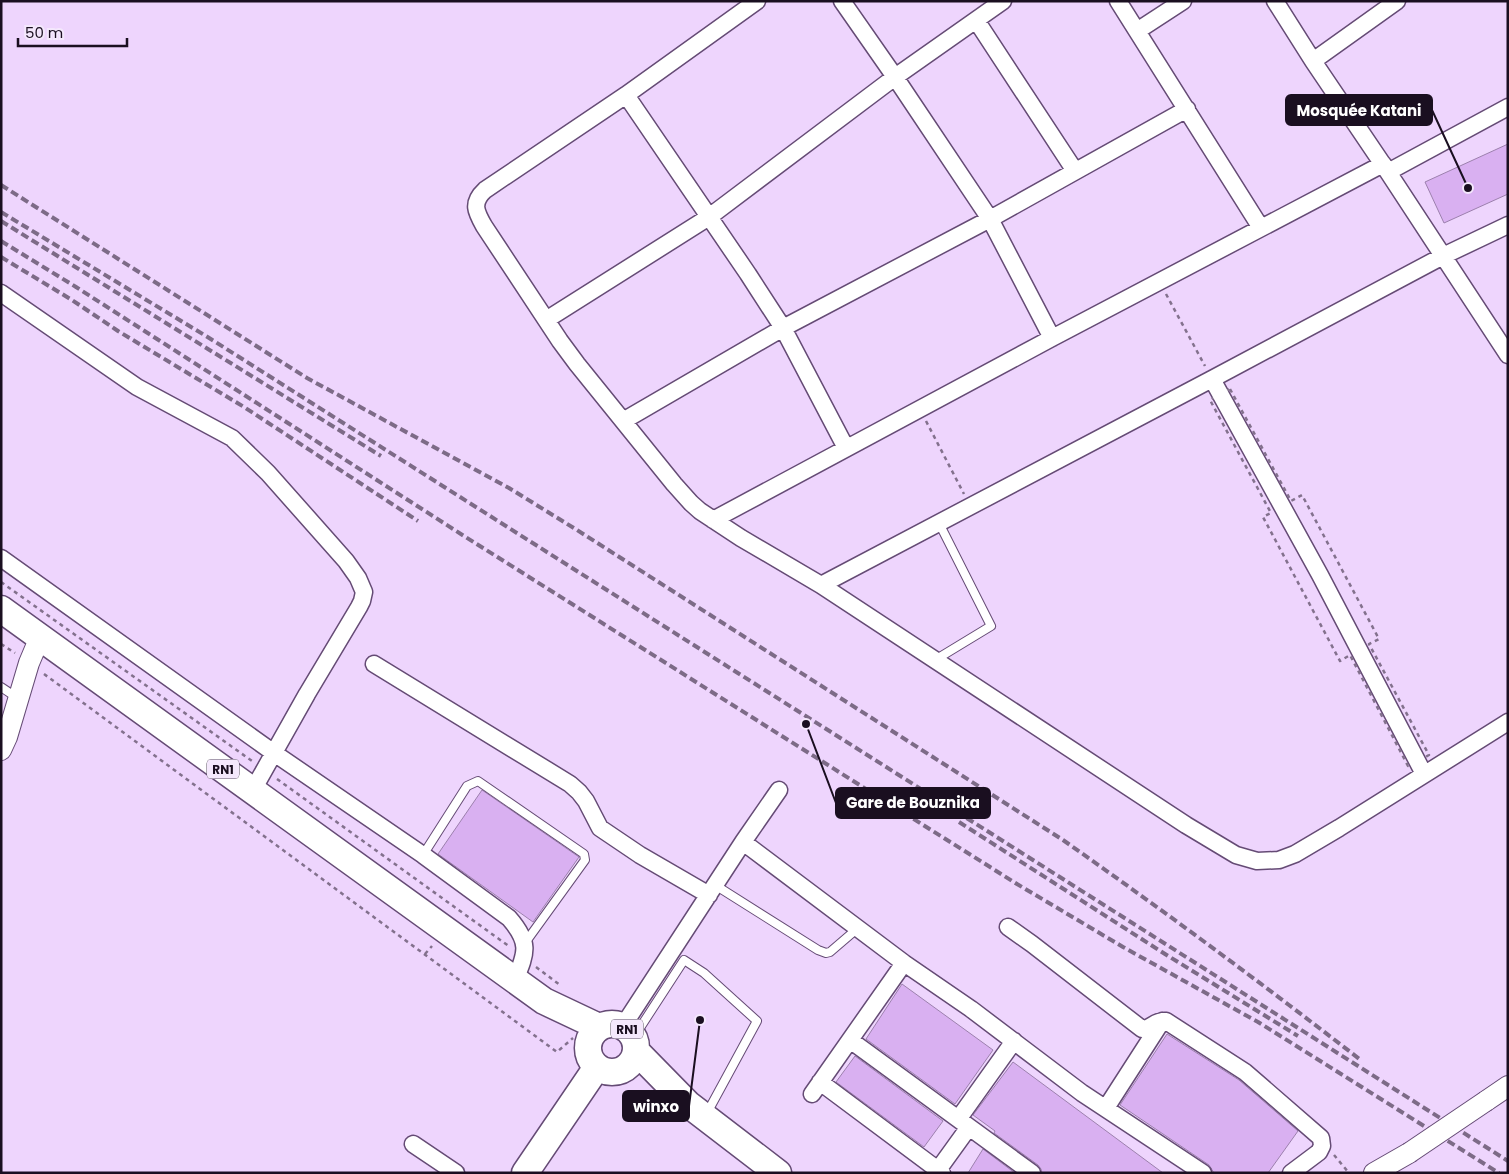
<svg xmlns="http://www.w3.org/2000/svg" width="1509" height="1174" font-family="Poppins,sans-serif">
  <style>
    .building { fill: #d9b0f1; stroke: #9c80ad }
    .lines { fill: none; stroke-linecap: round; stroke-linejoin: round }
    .service-casing { stroke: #654b75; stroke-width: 10 }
    .minor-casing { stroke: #654b75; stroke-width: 19 }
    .tertiary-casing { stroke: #654b75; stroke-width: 22 }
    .primary-casing { stroke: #654b75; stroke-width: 29 }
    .path { stroke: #83718d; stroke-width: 2.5; stroke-dasharray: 4 4; stroke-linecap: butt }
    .service { stroke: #fff; stroke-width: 8 }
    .minor { stroke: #fff; stroke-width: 16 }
    .tertiary { stroke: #fff; stroke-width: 20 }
    .primary { stroke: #fff; stroke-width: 26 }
    .rail { stroke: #7d6b87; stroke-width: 4; stroke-dasharray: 8 4; stroke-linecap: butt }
    .tertiary-bridge-casing { stroke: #654b75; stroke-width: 22; stroke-linecap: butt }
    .tertiary-bridge { stroke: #fff; stroke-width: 20 }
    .labels { text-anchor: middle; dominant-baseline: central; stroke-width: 4; stroke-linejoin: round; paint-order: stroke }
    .shield { fill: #f4e8fc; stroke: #5b5062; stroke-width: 1 }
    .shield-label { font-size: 12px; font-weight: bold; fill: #1a0f20 }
    .leader { fill: none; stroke: #1a0f20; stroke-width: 2 }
    .callout-dot { fill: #1a0f20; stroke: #f4e8fc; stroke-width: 2 }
    .callout { fill: #1a0f20; stroke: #1a0f20; stroke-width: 2 }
    .callout-label { font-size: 15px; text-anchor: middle; font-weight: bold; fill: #fff }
  </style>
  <rect width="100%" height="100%" fill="#eed5fd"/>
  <path class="building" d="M1508 144V194L1444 223 1425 182Z
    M482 790 579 857 533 922 438 854Z
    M902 984 993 1050 955 1104 866 1039Z
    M1167 1034 1239 1080 1298 1131 1268 1173H1214L1209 1165 1120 1105Z
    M855 1056 943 1121 924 1147 836 1082Z
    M1013 1062 1163 1173H1042L1041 1169 1038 1165 994 1133 995 1131 973 1115Z
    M983 1149 1015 1173H968Z"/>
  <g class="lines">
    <defs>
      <path id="service" d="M935 660 991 626 939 523
        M1 687 16 697
        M423 855 467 786 478 781 584 854 585 860 525 943
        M715 885 818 950 826 953 830 952 858 928
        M634 1037 684 960 704 973 757 1021 707 1113"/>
      <path id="minor" d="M757 1 626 95 485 190C471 203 476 212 484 226L560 341 577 364 674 484 691 503 700 511 741 538 821 585 1186 825 1236 855 1257 861 1279 860 1295 854 1339 828 1508 722
        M842 1 895 77 990 219 1052 338
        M1118 1 1261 228
        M1275 1 1313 61 1388 172 1508 355
        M976 20 1075 171
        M1137 31 1183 1
        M1313 61 1397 1
        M626 95 748 274 783 328 846 448
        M1388 172 1508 107
        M1 293 137 387 232 438 268 473 346 561 358 578 364 592 362 601 359 607 307 694 253 790
        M546 320 709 217 895 77 1003 1
        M1212 379 1320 575 1424 774
        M623 421 783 328 990 219 1187 109
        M713 520 1052 338 1383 164
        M1 558 274 753 423 855 509 918C530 942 527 952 515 980
        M821 585 1212 379 1443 256 1508 225
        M374 664 570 784 579 792 586 801 600 828 640 855 709 895
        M743 842 904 963 971 1009 1082 1093 1203 1173
        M1008 927 1032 944 1142 1029C1152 1029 1154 1020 1166 1021L1245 1072 1321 1138 1322 1146 1319 1152 1291 1173
        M623 1026 743 842 779 790
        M850 1040 1032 1173
        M820 1082 942 1173
        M812 1094 904 963
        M1106 1108 1162 1021
        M959 1118 1014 1041
        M413 1144 456 1173
        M938 1170 969 1127"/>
      <path id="tertiary" d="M1 750 7 737 29 663 40 637
        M1486 1101 1508 1086
        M1374 1173 1409 1153"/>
      <path id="primary" d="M1 609 544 1001 599 1027
        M588 1048a24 24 0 1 1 48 0a24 24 0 1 1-48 0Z
        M636 1051 688 1104 778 1173
        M525 1173 597 1067"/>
    </defs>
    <use href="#service" class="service-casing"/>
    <use href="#minor" class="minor-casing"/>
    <use href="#tertiary" class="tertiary-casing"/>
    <use href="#primary" class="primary-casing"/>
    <path class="path" d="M1166 294 1205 366
      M1230 389 1291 501 1302 495 1379 639 1369 644 1429 755 1408 766 1350 655 1340 661 1263 517 1271 513 1210 400Z
      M926 421 964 494
      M1 582 252 761
      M1 644 15 653
      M44 674 557 1052 573 1038
      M277 779 510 947
      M425 954 432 946
      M536 967 560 985
      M1334 1155 1349 1173"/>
    <use href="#service" class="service"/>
    <use href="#minor" class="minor"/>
    <use href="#tertiary" class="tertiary"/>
    <use href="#primary" class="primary"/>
    <path class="rail" d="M1 185 307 378 509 488 577 530 1063 840C1164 911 1264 985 1362 1061
      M1 212 206 336 1508 1161
      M1 221 381 456
      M1 241 76 287 464 536 1017 884 1123 947 1258 1022 1499 1173
      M1 257 72 300 118 331 244 407 418 521
      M959 822 1165 954 1298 1036"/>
    <defs>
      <path id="tertiary-bridge" d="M1409 1153 1486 1101"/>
    </defs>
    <use href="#tertiary-bridge" class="tertiary-bridge-casing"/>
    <use href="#tertiary-bridge" class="tertiary-bridge"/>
  </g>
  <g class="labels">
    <g class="shield">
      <rect x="207" y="759.5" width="32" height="19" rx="4"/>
      <rect x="611" y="1019.5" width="32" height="19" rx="4"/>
    </g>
    <g class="shield-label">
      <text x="223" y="769">RN1</text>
      <text x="627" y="1029">RN1</text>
    </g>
  </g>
  <path class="leader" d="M1468 188L1432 110M806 724L836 803M700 1020L689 1106"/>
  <g class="callout-dot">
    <circle cx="1468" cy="188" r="5"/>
    <circle cx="806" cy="724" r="5"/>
    <circle cx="700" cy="1020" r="5"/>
  </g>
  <g class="callout">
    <rect x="1286" y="95" width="146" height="30" rx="5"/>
    <rect x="836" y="788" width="154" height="30" rx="5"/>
    <rect x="623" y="1091" width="66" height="30" rx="5"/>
  </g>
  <g class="callout-label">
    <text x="1359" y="116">Mosquée Katani</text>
    <text x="913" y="808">Gare de Bouznika</text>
    <text x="656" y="1112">winxo</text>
  </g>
  <rect width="1509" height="1174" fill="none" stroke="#1a0f20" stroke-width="5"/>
  <path d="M18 38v8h109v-8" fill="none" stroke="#1a0f20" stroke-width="2.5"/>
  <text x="25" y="38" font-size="15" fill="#1a0f20" stroke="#f4e8fc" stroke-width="4" paint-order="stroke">50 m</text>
</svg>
